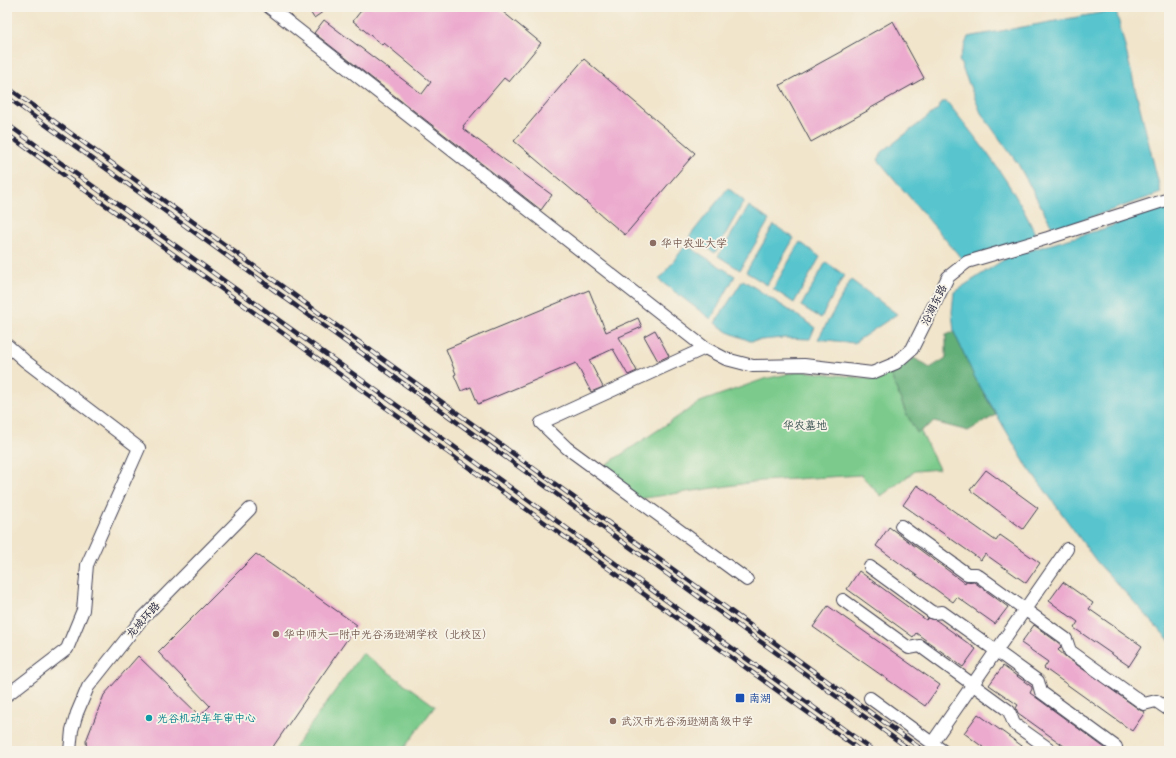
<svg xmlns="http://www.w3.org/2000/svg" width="1176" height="758" font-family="Sriracha,'LXGW WenKai TC',sans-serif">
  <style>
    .green { fill: #7bcb8c; stroke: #4e7664 }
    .forest { fill: #64af78; stroke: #43685a }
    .water { fill: #58c5ce; stroke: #3d7484 }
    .building { fill: #ecaace }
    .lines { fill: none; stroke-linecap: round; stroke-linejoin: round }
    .minor-casing { stroke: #413f51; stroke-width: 14 }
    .minor { stroke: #fff; stroke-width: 12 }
    .rail-casing { stroke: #22223b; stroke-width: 4.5 }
    .rail { stroke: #f7f3e8; stroke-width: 3; stroke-dasharray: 9; stroke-linecap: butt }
    .education-dot { fill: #8d6e63; stroke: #f7f3e8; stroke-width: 1.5 }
    .transit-dot { fill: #1a4fb4; stroke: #f7f3e8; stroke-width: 1.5 }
    .culture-dot { fill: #0f9aa8; stroke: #f7f3e8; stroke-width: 1.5 }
    .labels { text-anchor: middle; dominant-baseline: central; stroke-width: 3.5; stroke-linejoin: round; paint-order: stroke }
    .education-label { font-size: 11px; fill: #785e54; stroke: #f7f3e8; text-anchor: start }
    .street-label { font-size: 11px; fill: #22223b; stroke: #f7f3e8 }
    .park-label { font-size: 11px; fill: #3d5553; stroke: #f7f3e8 }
    .transit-label { font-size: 11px; fill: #164399; stroke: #f7f3e8; text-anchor: start }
    .culture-label { font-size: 11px; fill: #0d838f; stroke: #f7f3e8; text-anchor: start }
  </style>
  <rect width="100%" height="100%" fill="#f7f3e8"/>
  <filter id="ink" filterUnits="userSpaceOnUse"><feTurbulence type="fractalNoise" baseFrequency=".025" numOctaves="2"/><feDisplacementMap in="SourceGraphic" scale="8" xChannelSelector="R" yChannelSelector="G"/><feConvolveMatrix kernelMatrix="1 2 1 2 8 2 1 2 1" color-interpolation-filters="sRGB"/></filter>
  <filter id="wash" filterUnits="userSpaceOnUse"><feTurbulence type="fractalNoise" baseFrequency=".012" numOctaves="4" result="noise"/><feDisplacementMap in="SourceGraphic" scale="16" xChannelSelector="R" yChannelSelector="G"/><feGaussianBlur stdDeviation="0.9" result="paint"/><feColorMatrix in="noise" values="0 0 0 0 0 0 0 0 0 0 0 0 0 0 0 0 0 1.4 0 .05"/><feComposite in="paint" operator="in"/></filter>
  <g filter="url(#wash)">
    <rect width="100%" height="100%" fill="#f1e5cb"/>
    <path class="green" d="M802 371 871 379 890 373 906 413 917 432 920 430 939 469 915 471 881 496 861 475 762 481 638 499 595 472 700 402 764 379Z
      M362 653 435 706 402 751H292Z"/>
    <path class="forest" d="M954 332 974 376 996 415 968 431 934 422 917 433 906 413 890 373 914 358 930 368 946 358V335Z"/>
    <path class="water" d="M1116 10 1161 193 1054 230 1018 164 981 113 959 60 968 37Z
      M942 102H947C982 145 1015 187 1037 238L962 259 878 160 882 152 938 109Z
      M728 188 744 201 715 253 689 237Z
      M749 206 769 220 740 270 718 256Z
      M1169 206V640L1097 562 1025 463 974 376 954 332 952 312 954 292 1008 257 1106 228 1154 210Z
      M774 225 794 238 767 285 746 272Z
      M800 242 820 257 794 303 773 289Z
      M686 245 735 276 711 319 659 280Z
      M826 262 844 275 821 318 801 306Z
      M743 280 815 327 810 339 783 338 750 341 730 333 715 323Z
      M851 280 897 314 854 343 818 339Z"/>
    <g id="blocks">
      <path class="building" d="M307 7H330L314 18Z
        M364 7H497L541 43 509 82 504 78 463 126H464L463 129 552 195 541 210 314 33 324 20 422 94 431 82 384 43 382 45 353 21Z
        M893 21 924 78 869 109V110L811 142 780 85 842 51V50Z
        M584 59 695 153 625 235 514 141Z
        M589 290 606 332 638 318 642 327 619 337 637 371 628 375 613 349 589 360 603 387 591 392 576 363 478 404 471 387 461 391 454 375 456 374 446 349Z
        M655 330 669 356 658 361 644 336Z
        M986 470 1038 508 1023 529 970 490Z
        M917 485 996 541 1000 535 1040 563 1026 583 985 554 981 560 903 505Z
        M889 527 965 583 966 581 974 582 1008 607 995 624 957 597 953 602 876 546Z
        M256 554 357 625 270 751H87L86 741 104 695 138 656 200 716 210 706 158 652Z
        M859 571 926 620 928 618 936 620 976 649 963 667 916 633 913 637 847 589Z
        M1063 582 1093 603 1089 609 1142 646 1129 666 1074 628 1078 622 1049 601Z
        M828 606 940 685 925 706 813 627Z
        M1034 625 1060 644 1061 647 1058 650 1066 657 1140 710 1145 712 1132 731 1044 668 1048 662 1021 643Z
        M1003 666 1032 687V689L1030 693 1109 751H1071L1018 713 1016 708 1018 705 989 685Z
        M978 714 1029 751H988L964 733Z"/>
    </g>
  </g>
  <g filter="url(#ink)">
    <use href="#blocks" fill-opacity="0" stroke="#413f51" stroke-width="1"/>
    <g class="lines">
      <defs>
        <path id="minor" d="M269 7 608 272 705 348 726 359 753 366 804 365 872 373 896 363 912 349 948 277 967 262 1048 238 1169 199
          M7 345 25 361 139 448 87 565 83 610 67 649 7 695
          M705 348 541 423 567 448 747 580
          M901 526 967 574H976L1066 639 1070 651 1144 704 1156 701 1169 710
          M870 567 933 613 942 612 1038 681 1041 692 1116 747
          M843 600 909 648 920 646 1009 711 1014 724 1052 751
          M870 698 943 751
          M932 743 1067 549
          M70 751 72 730 77 713 88 687 142 619 250 509"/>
      </defs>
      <use href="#minor" class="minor-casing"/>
      <use href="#minor" class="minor"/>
      <defs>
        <path id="rail" d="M7 87 924 751
          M7 97 912 751
          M7 124 474 461 874 751
          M7 134 861 751"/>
      </defs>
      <use href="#rail" class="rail-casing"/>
      <use href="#rail" class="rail"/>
    </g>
  </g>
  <g class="education-dot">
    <circle cx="653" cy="243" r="4"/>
    <circle cx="276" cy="634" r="4"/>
    <circle cx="613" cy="721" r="4"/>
  </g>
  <rect class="transit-dot" x="735" y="693" width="10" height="10" rx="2"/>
  <circle class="culture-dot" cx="149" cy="718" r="4"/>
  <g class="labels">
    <g class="education-label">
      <text x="661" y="243">华中农业大学</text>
      <text x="284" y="634">华中师大一附中光谷汤逊湖学校（北校区）</text>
      <text x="621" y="721">武汉市光谷汤逊湖高级中学</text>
    </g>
    <g class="street-label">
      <text transform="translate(934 305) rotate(-64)">沿湖东路</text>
      <text transform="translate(143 620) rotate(-48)">龙城环路</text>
    </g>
    <g class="park-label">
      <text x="805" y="425">华农墓地</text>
    </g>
    <g class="transit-label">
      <text x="749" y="698">南湖</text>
    </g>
    <g class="culture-label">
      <text x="157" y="718">光谷机动车年审中心</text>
    </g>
  </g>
  <rect width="1176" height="758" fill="none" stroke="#f7f3e8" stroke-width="24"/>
</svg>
